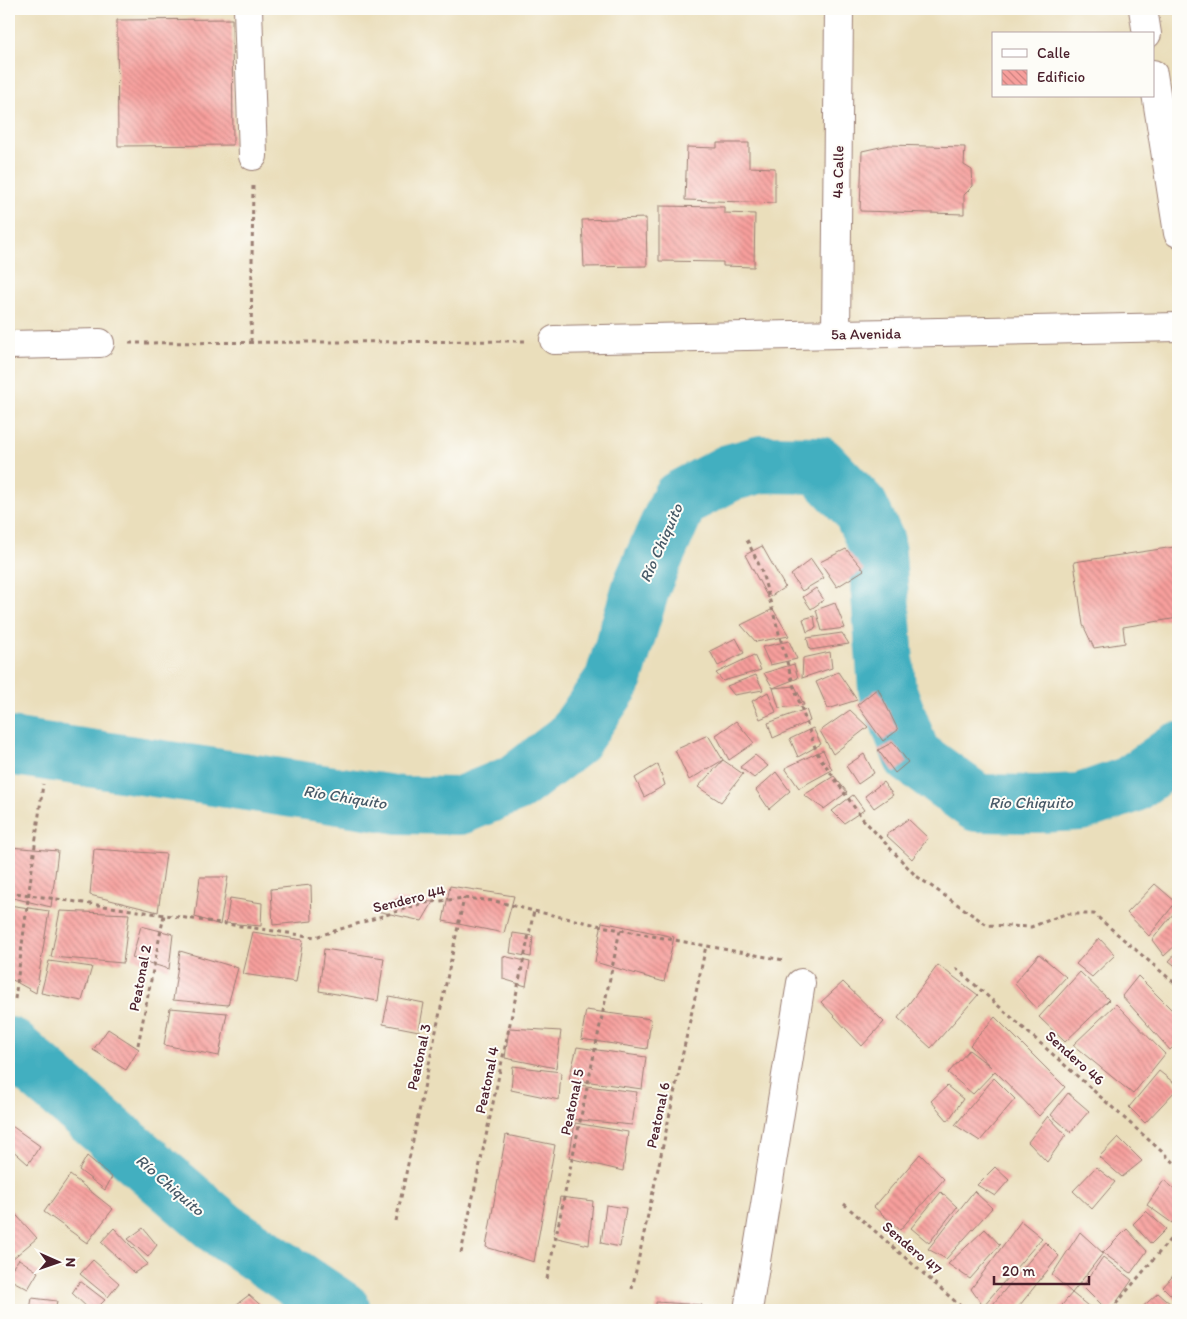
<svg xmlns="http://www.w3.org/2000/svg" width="1187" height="1319" font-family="Itim,sans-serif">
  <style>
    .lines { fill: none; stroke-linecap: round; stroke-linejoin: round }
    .river { stroke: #42afc0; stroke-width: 58 }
    .building { fill: url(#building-back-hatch) }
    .minor-casing { stroke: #9a7e73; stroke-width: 30 }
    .path { stroke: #9a7e73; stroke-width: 3; stroke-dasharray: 4 4; stroke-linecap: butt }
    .minor { stroke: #fff; stroke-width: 28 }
    .labels { text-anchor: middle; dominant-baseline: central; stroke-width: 4; stroke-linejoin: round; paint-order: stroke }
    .street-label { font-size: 15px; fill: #4a1f2b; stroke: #fdfcf7 }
    .water-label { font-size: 16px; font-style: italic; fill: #475967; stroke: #fdfcf7 }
  </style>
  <defs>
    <pattern id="building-back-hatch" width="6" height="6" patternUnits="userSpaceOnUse" patternTransform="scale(1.25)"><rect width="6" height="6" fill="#f79f9c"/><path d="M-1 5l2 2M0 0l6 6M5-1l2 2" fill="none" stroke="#ca817f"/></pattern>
  </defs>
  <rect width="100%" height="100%" fill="#fdfcf7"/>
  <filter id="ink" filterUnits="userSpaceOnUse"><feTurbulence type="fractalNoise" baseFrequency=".02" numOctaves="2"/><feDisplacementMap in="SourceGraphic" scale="10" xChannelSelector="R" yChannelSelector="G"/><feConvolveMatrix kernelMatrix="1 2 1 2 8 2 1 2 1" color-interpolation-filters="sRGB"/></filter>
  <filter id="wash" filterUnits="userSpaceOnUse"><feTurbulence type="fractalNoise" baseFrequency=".0096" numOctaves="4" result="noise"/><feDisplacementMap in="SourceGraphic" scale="20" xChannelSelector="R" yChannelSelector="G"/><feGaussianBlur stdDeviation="1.12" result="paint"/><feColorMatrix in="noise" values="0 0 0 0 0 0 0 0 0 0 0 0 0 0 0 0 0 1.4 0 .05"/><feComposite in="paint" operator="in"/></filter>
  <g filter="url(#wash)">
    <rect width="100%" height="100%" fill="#eadebb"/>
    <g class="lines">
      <path class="river" d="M9 746 400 805 459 806 516 783 572 740 613 681 642 585 680 499 729 473 762 464 819 465 860 508 876 542 887 689 912 756 977 803 1038 804 1081 802 1130 785 1178 751
        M9 1046 223 1230 342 1310"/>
    </g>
    <g id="blocks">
      <path class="building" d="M232 19 233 145 118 146 117 20Z
        M717 143H749V167L775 168V203L685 200 687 147 717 148Z
        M889 145 965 147 964 165 972 170 973 186 964 195V214L860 211 862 151Z
        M659 206 724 207V213L755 214 754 267 723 266V262L659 261Z
        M646 218 647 266 584 267 582 220Z
        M762 546 785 587 768 598 745 555Z
        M1174 547 1178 577V618L1123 627 1125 643 1094 648 1083 625 1074 562Z
        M846 549 864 570 837 587 820 562Z
        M811 559 824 578 802 591 791 575Z
        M816 588 824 600 811 609 803 597Z
        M835 603 845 628 822 631 816 610Z
        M773 609 789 636 756 642 741 625Z
        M814 616 816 628 807 632 803 619Z
        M842 633 849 644 810 650 807 638Z
        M736 638 744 653 718 666 710 651Z
        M789 641 797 659 770 665 762 647Z
        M830 652 832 668 802 678 803 658Z
        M754 655 761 670 723 681 716 673Z
        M794 664 798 678 773 688 764 673Z
        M838 672 857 700 828 709 816 682Z
        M756 675 763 690 734 695 727 686Z
        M795 686 804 705 779 708 773 688Z
        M878 688 898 730 883 741 857 705Z
        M768 692 776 712 760 719 752 701Z
        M806 709 810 721 773 738 768 723Z
        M850 710 868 727 833 754 820 731Z
        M736 721 754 743 729 760 716 735Z
        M813 728 821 744 798 757 790 739Z
        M708 735 723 760 743 774 721 802 698 787 723 760 689 780 675 750Z
        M893 742 908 762 895 773 878 750Z
        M823 750 832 770 799 788 785 768Z
        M864 754 874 773 858 784 846 766Z
        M755 755 768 766 754 778 740 767Z
        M658 764 665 785 644 797 635 778Z
        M776 772 790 791 769 809 756 790Z
        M834 776 847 792 824 809 804 795Z
        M883 782 893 795 874 808 865 796Z
        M853 795 864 810 844 823 832 811Z
        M908 819 928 838 912 859 886 835Z
        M9 847 58 851 51 907 9 897Z
        M94 849 166 854 158 912 90 895Z
        M200 877H228L220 925 195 917Z
        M1155 884 1176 902 1149 936 1127 913Z
        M311 885 312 921 273 925 271 889Z
        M450 886 514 896 504 933 443 921Z
        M230 898 262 903 261 926 226 923Z
        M397 899 433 902 422 921 377 911Z
        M9 905 49 911 36 993 9 978Z
        M1178 908V943L1164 956 1152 940Z
        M60 911 129 914 123 963 51 957Z
        M602 922 674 937 664 982 595 962Z
        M141 926 173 934 169 969 132 958Z
        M253 932 303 940 296 982 243 974Z
        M513 933 533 936 531 957 510 953Z
        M1099 938 1115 955 1092 977 1076 964Z
        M324 949 384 958 378 1001 319 991Z
        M180 951 238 968 228 1005 173 1000Z
        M1178 951V968L1169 961Z
        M1039 954 1066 977 1037 1009 1014 983Z
        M503 956 530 962 526 986 503 979Z
        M49 961 92 967 82 1001 41 993Z
        M938 965 978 995 931 1048 898 1018Z
        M1080 972 1109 1000 1065 1042 1039 1017Z
        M1138 976 1178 1016V1042L1170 1050 1122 996Z
        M843 982 884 1022 862 1046 821 1002Z
        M389 996 424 1003 419 1031 383 1024Z
        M1116 1004 1165 1054 1133 1094 1073 1045Z
        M170 1008 227 1013 219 1056 164 1045Z
        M586 1010 651 1019 647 1049 581 1039Z
        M995 1017 1065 1087 1039 1116 995 1071 973 1094 948 1073 969 1050 991 1067 970 1045Z
        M509 1028 561 1031 556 1068 505 1058Z
        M108 1029 139 1049 126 1070 93 1050Z
        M577 1047 646 1057 642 1089 569 1079Z
        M513 1066 561 1072 559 1100 511 1090Z
        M1159 1071 1178 1086V1088L1145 1123 1129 1107Z
        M994 1078 1015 1099 980 1141 955 1125Z
        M578 1085 637 1092 632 1125 571 1119Z
        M947 1086 963 1099 948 1121 931 1101Z
        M1068 1093 1089 1111 1071 1132 1051 1115Z
        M1048 1116 1066 1135 1047 1162 1028 1142Z
        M575 1123 628 1132 623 1171 569 1158Z
        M9 1124 40 1146 28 1164 9 1147Z
        M506 1135 555 1145 534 1262 486 1247Z
        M1118 1137 1142 1161 1122 1177 1099 1157Z
        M920 1154 944 1179 900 1230 874 1207Z
        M87 1156 112 1177 105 1190 79 1170Z
        M995 1167 1009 1180 995 1196 977 1185Z
        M1096 1167 1115 1182 1092 1209 1073 1191Z
        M70 1175 113 1209 87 1243 44 1212Z
        M1164 1180 1178 1192V1216L1172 1223 1147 1205Z
        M974 1191 992 1208 946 1259 928 1249Z
        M941 1192 957 1207 929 1243 911 1228Z
        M560 1197 593 1201 589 1245 553 1237Z
        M606 1205 626 1208 620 1247 601 1243Z
        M9 1207 37 1238 11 1260 9 1258Z
        M1146 1211 1166 1229 1151 1244 1133 1224Z
        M1021 1221 1042 1238 983 1306 971 1289Z
        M114 1228 148 1264 134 1273 101 1242Z
        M143 1228 157 1245 148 1257 128 1239Z
        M985 1229 1000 1245 970 1279 948 1264Z
        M1127 1229 1147 1251 1131 1273 1103 1253Z
        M1080 1232 1103 1253 1072 1293 1052 1275Z
        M1045 1242 1059 1256 1016 1310H988Z
        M1103 1257 1132 1280 1111 1310H1107L1083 1286Z
        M19 1259 38 1272 28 1289 9 1279V1272Z
        M93 1260 119 1283 108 1297 80 1274Z
        M1178 1270V1302L1163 1287Z
        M80 1281 105 1300 95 1310H90L72 1293Z
        M1072 1293 1093 1310H1058Z
        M1158 1293 1178 1310H1139Z
        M249 1295 266 1310H229Z
        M32 1298 57 1301 55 1310H30Z
        M656 1302 702 1305V1310H656Z"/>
    </g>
  </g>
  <g filter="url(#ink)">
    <use href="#blocks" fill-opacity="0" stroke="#9a7e73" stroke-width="1"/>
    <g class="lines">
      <defs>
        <path id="minor" d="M248 9 253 156
          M1143 9 1147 34
          M1153 74 1178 233
          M836 334 839 9
          M554 340 1178 327
          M9 345 100 343
          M748 1310 801 983"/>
      </defs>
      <use href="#minor" class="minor-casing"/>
      <path class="path" d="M251 342 253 184
        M129 343 526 341
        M747 540 761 569 794 687 817 753 861 817 915 875 987 925 1031 927 1065 914H1094L1178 986
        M9 892 315 937 424 903 464 898 495 901 534 911 620 930 783 960
        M956 968 1178 1166
        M15 999 43 784
        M138 1045 164 915
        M844 1204 965 1310
        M396 1221 464 898
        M461 1253 534 911
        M547 1279 620 930
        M632 1289 706 946
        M1111 1310 1178 1230"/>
      <use href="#minor" class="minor"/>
    </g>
  </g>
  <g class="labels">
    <g class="street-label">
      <text transform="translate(838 172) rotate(-89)">4a Calle</text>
      <text transform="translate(866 334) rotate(-1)">5a Avenida</text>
      <text transform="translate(409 899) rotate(-14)">Sendero 44</text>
      <text transform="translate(140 978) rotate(-79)">Peatonal 2</text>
      <text transform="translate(419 1057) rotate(-78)">Peatonal 3</text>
      <text transform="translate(1075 1058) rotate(42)">Sendero 46</text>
      <text transform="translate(487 1080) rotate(-78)">Peatonal 4</text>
      <text transform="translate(572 1102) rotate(-78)">Peatonal 5</text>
      <text transform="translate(658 1115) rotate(-78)">Peatonal 6</text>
      <text transform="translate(912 1248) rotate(41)">Sendero 47</text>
    </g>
    <g class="water-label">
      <text transform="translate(661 543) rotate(-66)">Río Chiquito</text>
      <text transform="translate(345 797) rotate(9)">Río Chiquito</text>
      <text x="1031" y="802">Río Chiquito</text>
      <text transform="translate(170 1185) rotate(41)">Río Chiquito</text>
    </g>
  </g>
  <rect width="1187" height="1319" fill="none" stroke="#fdfcf7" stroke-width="30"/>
  <rect x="992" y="32" width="162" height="65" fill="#fdfcf7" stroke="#b5a4a5"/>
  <rect x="1002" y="49" width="25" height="8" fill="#ffffff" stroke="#b5a4a5"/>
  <text x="1037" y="58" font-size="15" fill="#4a1f2b">Calle</text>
  <rect x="1002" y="70" width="25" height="15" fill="url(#building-back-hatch)" stroke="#b5a4a5"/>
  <text x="1037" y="82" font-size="15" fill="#4a1f2b">Edificio</text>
  <g transform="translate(58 1262) rotate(92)" stroke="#fdfcf7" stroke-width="4" paint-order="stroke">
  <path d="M0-4L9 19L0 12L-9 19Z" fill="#4a1f2b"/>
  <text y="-8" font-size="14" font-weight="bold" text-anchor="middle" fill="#4a1f2b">N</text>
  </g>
  <path d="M994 1276v8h95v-8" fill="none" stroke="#4a1f2b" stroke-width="2.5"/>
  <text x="1002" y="1276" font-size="15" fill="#4a1f2b" stroke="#fdfcf7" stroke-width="4" paint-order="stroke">20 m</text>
</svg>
